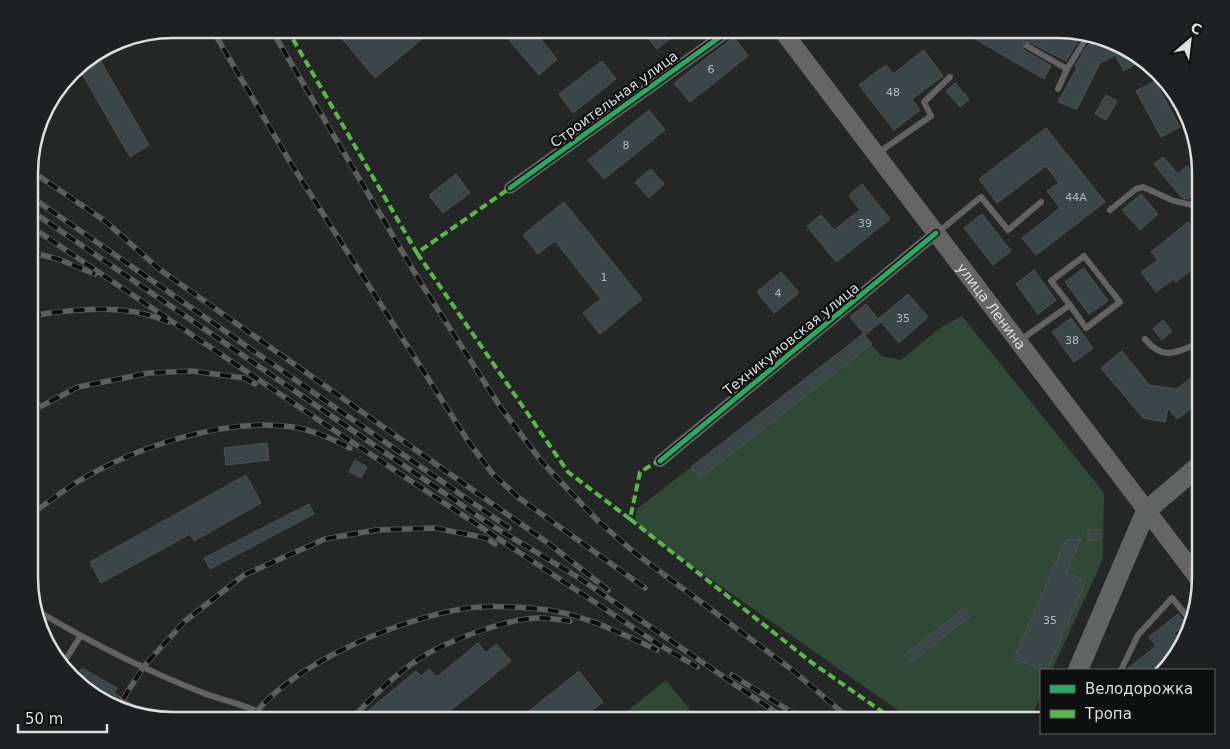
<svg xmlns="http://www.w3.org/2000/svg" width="1230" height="749" font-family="'DejaVu Sans',sans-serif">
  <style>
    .green { fill: #304937 }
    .building { fill: #3b4649; stroke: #505252 }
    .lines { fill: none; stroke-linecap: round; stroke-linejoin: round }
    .lane { stroke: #626262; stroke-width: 6 }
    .street { stroke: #626262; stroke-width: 12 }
    .secondary { stroke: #656565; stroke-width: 18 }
    .primary { stroke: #626363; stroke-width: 20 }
    .rail-casing { stroke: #5d5e5e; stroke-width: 5.5 }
    .rail { stroke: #0e1010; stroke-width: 4; stroke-dasharray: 11; stroke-linecap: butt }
    .quiet { stroke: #58b947; stroke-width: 4; stroke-dasharray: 8 4; stroke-linecap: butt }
    .cycleway-casing { stroke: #0e1010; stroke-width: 8 }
    .cycleway { stroke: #26ab63; stroke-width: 5 }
    .labels { text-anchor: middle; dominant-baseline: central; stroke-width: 4.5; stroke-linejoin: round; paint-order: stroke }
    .number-label { font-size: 11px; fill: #b4b9ba }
    .street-label { font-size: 14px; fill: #dcdfdf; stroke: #0e1010 }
    .rim { fill: none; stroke: #dcdfdf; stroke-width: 2.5 }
  </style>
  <rect width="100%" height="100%" fill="#252727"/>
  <path class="green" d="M962 316 1104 493 1103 559 1052 670H1041V695L1030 720H912L646 534 635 520 637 509 863 334 881 356 901 360 940 328Z
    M666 680 698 720H616Z"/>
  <path class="building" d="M334 29H434L375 78Z
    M500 29H532L557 59 539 75Z
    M641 29H683L657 49Z
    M958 29H990L1009 39 1015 29H1058L1079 40 1066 61 1029 42 1023 43 1024 50 1051 66 1044 79Z
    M734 37 748 56 690 102 674 83Z
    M1100 40 1130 48 1142 60 1124 71 1115 55 1100 63 1077 109 1058 102 1077 68 1075 66 1087 46Z
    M924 50 943 76 912 99 920 110 894 130 859 85 886 65 893 74Z
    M96 53 149 145 130 157 77 65Z
    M602 61 616 79 573 113 559 94Z
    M1155 81 1180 127 1161 137 1136 91Z
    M955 83 969 99 960 107 946 91Z
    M1106 95 1117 101 1106 120 1095 114Z
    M649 110 665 130 604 179 588 160Z
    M1046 128 1105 202 1036 255 1022 238 1060 208 1047 191 1059 183 1046 166 997 203 979 179Z
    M1163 157 1178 174 1187 166 1201 182V188L1188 199 1182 198 1154 164Z
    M651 169 664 184 649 198 635 182Z
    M456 174 470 193 443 213 429 195Z
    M862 184 890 219 836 262 807 226 821 215 834 230 860 210 849 195Z
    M1141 194 1158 214 1140 230 1122 210Z
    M564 202 642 299 600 334 583 313 601 299 555 241 538 254 523 235Z
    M982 214 1011 251 993 265 964 228Z
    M1188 222 1201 239V262L1176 282 1174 279 1156 292 1141 272 1158 260 1151 252Z
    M1084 268 1108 301 1089 314 1065 282Z
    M1034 270 1056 300 1038 314 1016 284Z
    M781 272 799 293 774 313 757 292Z
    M908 294 928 317 899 343 881 322 865 335 850 317 866 304 878 319Z
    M1071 318 1093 348 1074 362 1052 332Z
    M1163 320 1172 331 1162 340 1153 329Z
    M863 334 872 344 700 478 691 467Z
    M1122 351 1149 385 1177 389 1201 370V401L1177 419 1168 408 1165 422 1143 418 1101 368Z
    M267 443 269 460 226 465 224 448Z
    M355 460 367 467 361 478 349 472Z
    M246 475 261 503 194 541 190 534 101 583 90 562Z
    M309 504 314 514 210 569 204 558Z
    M1088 530H1100L1101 539 1088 540Z
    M1081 539 1066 572 1086 581 1047 670H1041L1014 658 1066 540Z
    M963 609 969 617 911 662 905 655Z
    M1178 614 1187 624 1174 633 1183 644 1182 649 1160 670H1126L1156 646 1149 637Z
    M478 643 486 653 496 644 511 661 439 720H357L416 671 421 676 429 669 437 677Z
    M82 668 117 688 114 693 140 709 139 711 100 701 76 678Z
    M579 671 603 702 580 720H518Z"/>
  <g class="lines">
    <path class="lane" d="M1027 46 1067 69
      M1058 89 1067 69 1087 37
      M878 153 931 116 924 102 950 77
      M1110 210 1136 189 1143 187 1174 201 1201 207
      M937 233 981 197 1008 230 1041 202
      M1145 339C1164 362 1177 352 1201 342
      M1019 341 1070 305 1086 328 1120 302 1084 256 1051 281 1070 305
      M36 610C88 641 144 670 201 692 225 702 250 704 271 720
      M62 665 80 637
      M1121 670 1138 635 1172 598 1190 620"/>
    <path class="street" d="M510 188 731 29
      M660 461 936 233"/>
    <path class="secondary" id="s1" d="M781 29 1201 582"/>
    <path class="primary" d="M1078 670 1146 511 1201 464"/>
    <defs>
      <path id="rail" d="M212 29 290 162 468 441 492 473 519 498 645 588
        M271 29 419 280 501 408 542 462 598 521 635 553 791 669 851 720
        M30 170 105 221 159 269 548 543 608 590
        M30 196 509 528
        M30 210 491 525 576 576 787 720
        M30 226 314 417 658 644 697 667
        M30 252 58 259 95 274
        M30 316C73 309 127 303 168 322
        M30 412 78 387 149 373 192 371 244 378 255 384
        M30 515C46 504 61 492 77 482 136 447 224 417 293 427 312 430 333 439 350 448
        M732 675 804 720
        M123 699 144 666 185 621 244 575 325 539 376 530 435 528 486 538 495 544
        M250 720C290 664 400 618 468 608 488 605 519 607 540 609 581 613 620 633 657 650
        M351 720C370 699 390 679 413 663 440 643 507 618 540 618 550 618 560 620 570 621"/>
    </defs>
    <use href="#rail" class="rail-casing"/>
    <use href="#rail" class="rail"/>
    <path class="quiet" d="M287 29 417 253 510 188
      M417 253 568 472 630 519 640 472 662 459
      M630 519 811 662 894 720"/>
    <defs>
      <path id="cycleway" d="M510 188 731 29
        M660 461 936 233"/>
    </defs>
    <use href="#cycleway" class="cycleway-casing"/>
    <use href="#cycleway" class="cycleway"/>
  </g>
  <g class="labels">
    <g class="number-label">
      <text x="711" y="69">6</text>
      <text x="893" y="92">48</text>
      <text x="626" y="145">8</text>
      <text x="1076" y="197">44А</text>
      <text x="865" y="223">39</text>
      <text x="604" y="277">1</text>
      <text x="778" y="293">4</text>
      <text x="903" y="318">35</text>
      <text x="1072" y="340">38</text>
      <text x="1050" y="620">35</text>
    </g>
    <g class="street-label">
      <text transform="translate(614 99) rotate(-36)">Строительная улица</text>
      <text stroke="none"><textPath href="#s1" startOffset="348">улица Ленина</textPath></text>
      <text transform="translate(791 339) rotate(-39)">Техникумовская улица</text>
    </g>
  </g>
  <path d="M0 0H1230V749H0ZM173 38H1057A135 135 0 0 1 1192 173V577A135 135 0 0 1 1057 712H173A135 135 0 0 1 38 577V173A135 135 0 0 1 173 38Z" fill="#1e2121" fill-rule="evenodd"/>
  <path class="rim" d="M173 38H1057A135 135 0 0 1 1192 173V577A135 135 0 0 1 1057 712H173A135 135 0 0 1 38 577V173A135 135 0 0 1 173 38Z"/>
  <rect x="1040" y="669" width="175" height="65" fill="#0e1010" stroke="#606363"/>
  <rect x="1050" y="685" width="25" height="8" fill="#26ab63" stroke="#606363"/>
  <text x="1085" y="694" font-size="15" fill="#dcdfdf">Велодорожка</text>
  <rect x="1050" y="710" width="25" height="8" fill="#58b947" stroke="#606363"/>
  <text x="1085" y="719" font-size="15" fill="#dcdfdf">Тропа</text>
  <g transform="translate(1190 40) rotate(28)" stroke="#0e1010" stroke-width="4" paint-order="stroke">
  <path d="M0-4L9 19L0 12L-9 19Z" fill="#dcdfdf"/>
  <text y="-8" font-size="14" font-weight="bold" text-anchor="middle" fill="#dcdfdf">С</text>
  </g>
  <path d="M18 724v8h89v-8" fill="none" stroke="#dcdfdf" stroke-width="2.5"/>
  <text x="25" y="724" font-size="15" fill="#dcdfdf" stroke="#0e1010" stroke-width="4" paint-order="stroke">50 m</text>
</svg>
